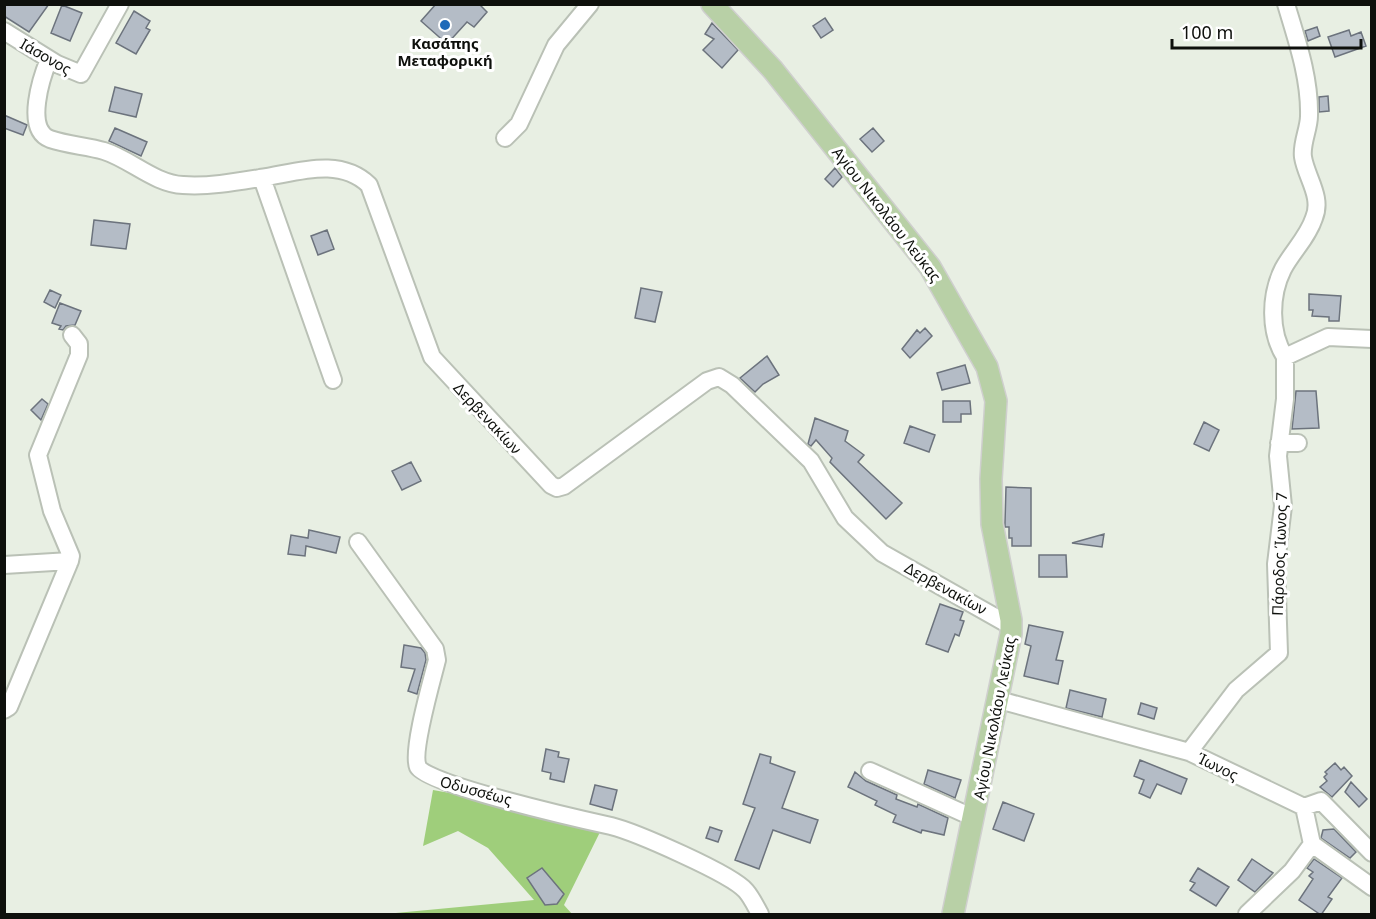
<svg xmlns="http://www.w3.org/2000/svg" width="1376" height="919" font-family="'Noto Sans',sans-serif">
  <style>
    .green { fill: #9fce7b }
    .building { fill: #b4bcc6; stroke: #6c737d; stroke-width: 1.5 }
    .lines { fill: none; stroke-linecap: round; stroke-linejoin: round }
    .minor-casing { stroke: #bac1b6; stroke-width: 20 }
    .major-casing { stroke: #cfcfce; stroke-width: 24 }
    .minor { stroke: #fff; stroke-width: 16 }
    .major { stroke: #b8d0a6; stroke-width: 21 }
    .poi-dot { fill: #1f6ab9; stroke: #fff; stroke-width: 2 }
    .labels { text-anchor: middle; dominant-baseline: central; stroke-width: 6; stroke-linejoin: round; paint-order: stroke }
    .poi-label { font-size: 15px; font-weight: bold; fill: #0e100c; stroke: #fff }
    .street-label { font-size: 15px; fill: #0e100c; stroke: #fff }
  </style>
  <rect width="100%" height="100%" fill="#e8efe3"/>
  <path class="green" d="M433 790 523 806 601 830 564 905 572 914H385L534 900 488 848 458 831 423 846Z"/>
  <path class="building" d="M4 4H49L29 32 4 16Z
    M436 4H479L487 12 474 27 467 22 447 44 421 21Z
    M62 5 82 13 70 41 51 33Z
    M134 11 150 21 146 28 150 30 136 54 116 43Z
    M825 18 833 30 821 38 813 26Z
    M712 23 738 50 722 68 703 50 714 39 705 34Z
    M1317 27 1320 36 1308 41 1305 31Z
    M1349 30 1351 36 1361 32 1366 46 1335 57 1328 37Z
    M115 87 142 94 136 117 109 111Z
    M1328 96 1329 111 1319 112V97Z
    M4 115 27 125 23 135 4 128Z
    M115 128 147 142 141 156 109 141Z
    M873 128 884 141 872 152 860 139Z
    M835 168 842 177 833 187 825 179Z
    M94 220 130 224 126 249 91 245Z
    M327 230 334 249 318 255 311 236Z
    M641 288 662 292 655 322 635 318Z
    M50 290 61 295 55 308 44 302Z
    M1309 294 1341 296 1339 321H1329V317L1312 316 1313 310H1309Z
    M60 303 81 311 75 325 66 326 63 330 59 329 61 326 52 323Z
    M925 328 932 336 910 358 902 349 917 330 920 333Z
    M767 356 779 375 763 384 755 392 740 378Z
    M965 365 970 383 942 390 937 373Z
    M1296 391H1316L1319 428 1292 429Z
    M42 399 48 404 41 420 31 410Z
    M943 401H970L971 414H961V422H943Z
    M815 418 848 431 845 441 864 455 858 462 902 503 886 519 830 462 832 458 816 440 811 446 808 444Z
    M1204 422 1219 430 1209 451 1194 444Z
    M910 426 935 435 929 452 904 443Z
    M411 462 421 481 402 490 392 471Z
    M1006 487 1031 488V546H1012V538H1009V527H1005V523Z
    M309 530 340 537 336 553 306 546 305 556 288 554 291 535 308 538Z
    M1104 534 1102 547 1072 543Z
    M1039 555H1066L1067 577H1039Z
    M940 604 963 612 960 620 964 621 959 636 955 634 948 652 926 644Z
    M1029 625 1063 632 1056 660 1063 661 1058 684 1024 676 1031 646 1025 644Z
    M404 645 421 648 425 653 426 660 417 694 408 691 415 669 401 667Z
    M1070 690 1106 699 1102 717 1066 708Z
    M1141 703 1157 708 1154 719 1138 714Z
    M546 749 559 752 558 757 569 759 564 782 550 779 551 773 542 771Z
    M760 754 771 757 770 763 795 772 782 808 818 820 810 843 773 830 759 869 735 860 755 808 743 804Z
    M1140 760 1187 779 1181 794 1157 784 1150 798 1139 793 1144 780 1134 776Z
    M1335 763 1341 770 1344 767 1352 776 1332 797 1320 787 1327 781 1324 777 1327 774 1325 772Z
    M928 770 961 780 955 798 924 784Z
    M855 772 866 781 897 795 896 799 917 807 918 804 948 818 944 835 922 830 921 833 893 822 896 815 875 805 877 801 848 787Z
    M1351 782 1367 799 1359 807 1345 792Z
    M595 785 617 790 612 810 590 804Z
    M1003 802 1034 814 1024 841 993 829Z
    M710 827 722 831 718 842 706 838Z
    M1334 829 1356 852 1350 858 1321 838 1323 830Z
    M1252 859 1273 873 1255 892 1238 880Z
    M1314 859 1342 878 1328 897 1332 899 1321 915 1299 900 1313 879 1309 876 1313 872 1307 868Z
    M542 868 564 894 557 904 545 905 527 878Z
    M1198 868 1229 887 1216 906 1190 890 1195 883 1190 881Z"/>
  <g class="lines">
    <defs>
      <path id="minor" d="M4 31 57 64 81 74 120 4
        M49 59C42 76 24 129 50 139 67 145 87 146 104 151 130 159 155 184 183 185 207 187 236 182 260 178 296 173 339 156 369 185L432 357 551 485 557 488 564 486 707 381 719 377 732 385 811 461 845 518 882 553 1011 626
        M505 138 519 124 556 45 590 4
        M262 178 333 380
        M1285 357C1269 332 1270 295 1283 269 1292 252 1308 237 1314 218 1323 197 1306 177 1303 157 1301 144 1309 129 1309 116 1310 78 1297 41 1286 4
        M1285 357 1328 337 1372 339
        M1279 443H1298
        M358 542 435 649 437 660C432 680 411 752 418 767 425 784 584 820 611 826 635 832 732 874 746 891 752 898 756 907 760 914
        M4 565 70 561 71 556 52 511 38 455 79 355V344L72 335
        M999 700 1189 752 1304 807 1312 844 1292 871 1247 914
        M4 710 9 707 70 561
        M1189 752 1236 690 1279 653 1276 564 1283 506 1278 456 1285 399V357
        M870 771 974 818
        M1304 807 1321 801 1372 853
        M1312 844 1372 887"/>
      <path id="major" d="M712 4 773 70 930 267 987 367 996 401 991 479 992 524 1011 620V634L953 914"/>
    </defs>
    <use href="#minor" class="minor-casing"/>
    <use href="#major" class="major-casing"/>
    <use href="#minor" class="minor"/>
    <use href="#major" class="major"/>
  </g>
  <circle class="poi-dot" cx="445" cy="25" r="6"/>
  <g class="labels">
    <g class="poi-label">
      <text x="445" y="43">Κασάπης<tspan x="445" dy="17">Μεταφορική</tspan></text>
    </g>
    <g class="street-label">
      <text transform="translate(46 56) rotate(30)">Ιάσονος</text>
      <text transform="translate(887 214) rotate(52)">Αγίου Νικολάου Λεύκας</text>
      <text transform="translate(488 418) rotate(47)">Δερβενακίων</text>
      <text transform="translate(1279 554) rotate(-88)">Πάροδος Ίωνος 7</text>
      <text transform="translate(946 588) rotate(29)">Δερβενακίων</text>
      <text transform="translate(994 718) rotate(-79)">Αγίου Νικολάου Λεύκας</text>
      <text transform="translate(1218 766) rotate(26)">Ίωνος</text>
      <text transform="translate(476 790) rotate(15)">Οδυσσέως</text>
    </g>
  </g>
  <rect width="1376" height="919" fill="none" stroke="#0e100c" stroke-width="12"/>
  <path d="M1172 39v9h189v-9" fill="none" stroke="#0e100c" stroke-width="3"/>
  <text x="1181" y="39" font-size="18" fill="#0e100c" stroke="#ffffff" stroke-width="4.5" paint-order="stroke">100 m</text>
</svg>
